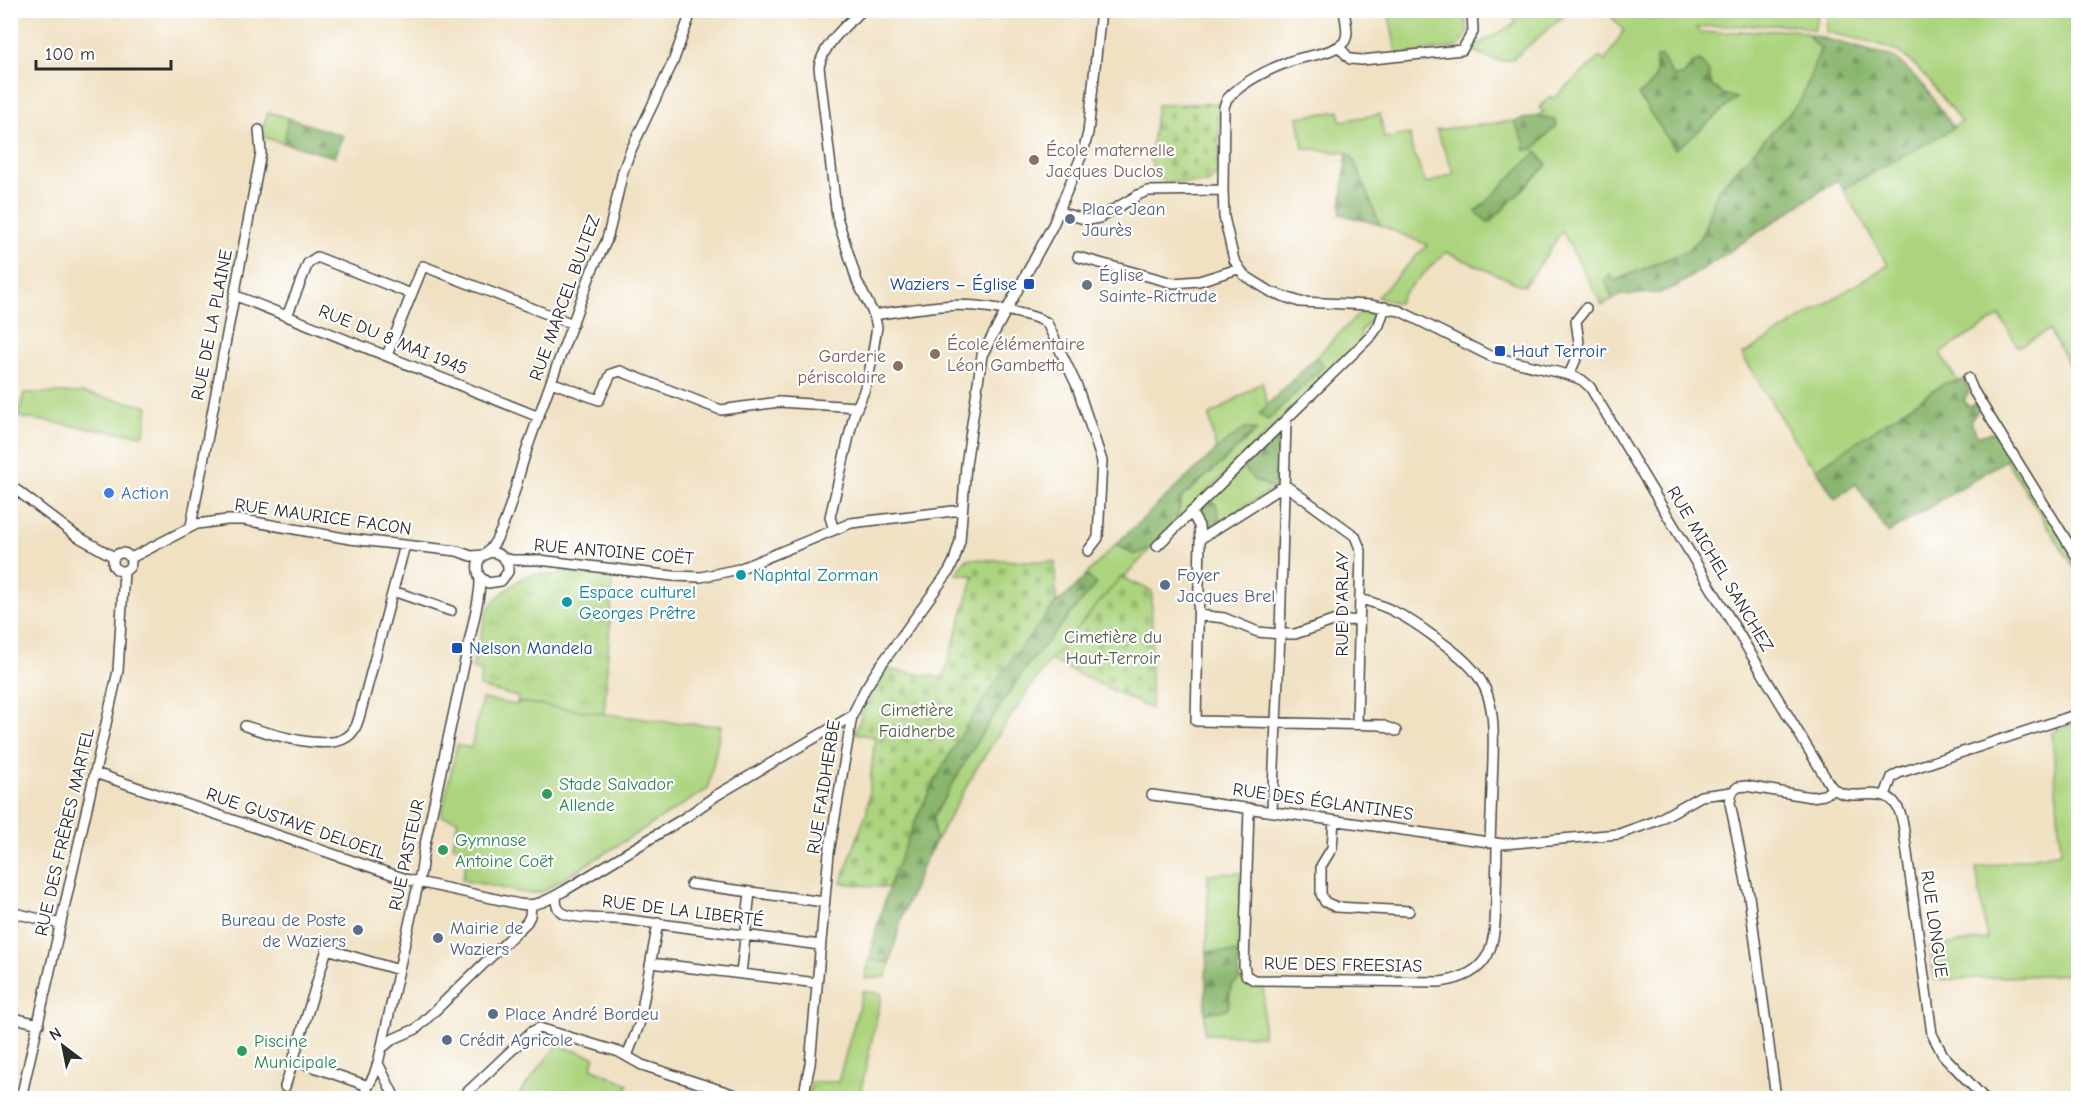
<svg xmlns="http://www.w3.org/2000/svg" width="2089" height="1109" font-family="'Comic Neue',sans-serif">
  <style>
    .grass { fill: #acd47e; stroke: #6c8054; stroke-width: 1.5; fill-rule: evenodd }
    .forest { fill: url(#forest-firs); stroke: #5a704c; stroke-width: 1.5 }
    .cemetery { fill: url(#cemetery-stones); stroke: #6c8054; stroke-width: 1.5 }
    .park { fill: url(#park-tufts); stroke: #6c8054; stroke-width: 1.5 }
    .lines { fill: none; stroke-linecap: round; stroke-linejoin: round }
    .minor-casing { stroke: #494642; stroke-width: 12 }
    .minor { stroke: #fff; stroke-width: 9 }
    .education-dot { fill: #8d6e63; stroke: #fff; stroke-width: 2 }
    .service-dot { fill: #5c6f8a; stroke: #fff; stroke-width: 2 }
    .transit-dot { fill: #1a4fb4; stroke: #fff; stroke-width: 2 }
    .worship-dot { fill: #6b7280; stroke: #fff; stroke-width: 2 }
    .shop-dot { fill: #3f7fe0; stroke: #fff; stroke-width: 2 }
    .culture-dot { fill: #0f9aa8; stroke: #fff; stroke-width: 2 }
    .leisure-dot { fill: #2e9e5b; stroke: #fff; stroke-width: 2 }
    .labels { text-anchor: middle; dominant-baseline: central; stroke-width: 4.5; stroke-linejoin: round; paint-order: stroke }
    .education-label { font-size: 18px; fill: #785e54; stroke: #fff; text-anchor: start }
    .service-label { font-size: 18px; fill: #4e5e75; stroke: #fff; text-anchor: start }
    .worship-label { font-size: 18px; fill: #5b616d; stroke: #fff; text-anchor: start }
    .transit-label { font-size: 18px; fill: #164399; stroke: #fff; text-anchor: start }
    .street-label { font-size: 18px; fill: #2b2b2b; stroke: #fff }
    .shop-label { font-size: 18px; fill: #366cbe; stroke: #fff; text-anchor: start }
    .culture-label { font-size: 18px; fill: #0d838f; stroke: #fff; text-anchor: start }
    .park-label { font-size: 18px; fill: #525e44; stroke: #fff }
    .leisure-label { font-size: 18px; fill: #27864d; stroke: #fff; text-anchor: start }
  </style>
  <defs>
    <pattern id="forest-firs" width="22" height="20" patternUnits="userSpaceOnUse" patternTransform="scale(1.5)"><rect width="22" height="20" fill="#89b66d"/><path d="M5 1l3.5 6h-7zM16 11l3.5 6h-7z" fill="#70945a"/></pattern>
    <pattern id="cemetery-stones" width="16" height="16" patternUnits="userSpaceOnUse" patternTransform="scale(1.5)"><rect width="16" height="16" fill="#acd47e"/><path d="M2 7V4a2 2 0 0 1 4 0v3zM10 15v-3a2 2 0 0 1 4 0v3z" fill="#94b66d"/></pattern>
    <pattern id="park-tufts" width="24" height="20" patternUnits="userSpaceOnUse" patternTransform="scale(1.5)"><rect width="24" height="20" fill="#acd47e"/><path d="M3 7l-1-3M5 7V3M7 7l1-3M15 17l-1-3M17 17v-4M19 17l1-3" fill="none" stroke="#94b66d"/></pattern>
  </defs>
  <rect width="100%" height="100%" fill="#fff"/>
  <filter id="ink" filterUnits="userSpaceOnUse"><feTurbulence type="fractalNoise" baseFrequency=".0167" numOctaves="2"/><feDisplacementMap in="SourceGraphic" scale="12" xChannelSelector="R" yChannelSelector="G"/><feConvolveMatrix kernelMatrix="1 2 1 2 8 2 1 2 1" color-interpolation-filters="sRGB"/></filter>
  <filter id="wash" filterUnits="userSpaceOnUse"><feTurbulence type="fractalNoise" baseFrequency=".008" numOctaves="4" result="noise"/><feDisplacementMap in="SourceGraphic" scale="24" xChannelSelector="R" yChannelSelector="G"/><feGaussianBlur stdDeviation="1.35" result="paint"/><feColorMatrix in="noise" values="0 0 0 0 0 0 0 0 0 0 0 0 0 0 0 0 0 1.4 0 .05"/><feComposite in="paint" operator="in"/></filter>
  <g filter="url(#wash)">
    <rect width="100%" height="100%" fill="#f0e1c3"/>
    <path class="grass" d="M1657 10 1819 11 1814 30 1795 25 1710 26 1697 28 1701 33 1795 30 1808 34 1814 43 1821 48 1801 100 1718 190C1705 215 1711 232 1687 251L1614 281 1610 274 1605 281 1613 299 1602 305 1562 231 1535 272 1523 286 1446 252 1403 294 1398 303 1377 297 1427 245 1380 225 1353 158 1347 153 1303 148 1298 117 1339 111 1341 121 1380 114 1384 138 1410 134 1411 145 1426 184 1454 173 1436 130 1514 121 1525 143 1523 150 1534 149 1557 124 1553 119 1537 116 1544 112 1539 108 1550 96 1553 99 1600 57 1605 61 1624 30 1606 11H1649L1647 17 1653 18ZM1656 58 1672 76H1684L1692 65 1708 71 1712 86 1723 94 1736 99 1688 140 1675 149 1638 95C1655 82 1658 79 1656 58ZM1537 152 1547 165 1489 223 1476 212Z
      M1388 11H1425L1426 13 1462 11C1470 29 1470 31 1459 47L1397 55Z
      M1510 11H1569L1514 58C1497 65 1487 57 1470 49L1516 23Z
      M1828 11H2071L2078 23V380L2049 330 2018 347 2000 316 1940 353 1958 382 1945 383 1816 469 1811 461 1808 462 1742 355 1888 265 1843 189 1961 122C1946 103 1919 63 1898 52 1877 41 1849 38 1826 32Z
      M268 112 288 118 284 143 262 137V130Z
      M1361 312 1376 314 1361 331 1360 342 1176 522 1182 497 1223 462 1256 431 1245 428 1216 450 1209 416 1262 382 1267 405 1259 415 1323 366 1316 357Z
      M24 393H83L148 406 144 435 100 430 18 417Z
      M2008 452 2078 564V574L2006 460Z
      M1243 467 1254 480 1273 488 1220 523 1210 499Z
      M1116 544 1134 555 1152 547 1125 577H1121L1050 660 1027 692 976 769 935 843 933 818 979 738 1026 667 1095 584 1086 575Z
      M482 699 517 705 518 702 666 722 721 726 708 789 544 891 530 894 462 880 469 850 453 846 458 820 441 816 457 745 471 748Z
      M2078 723V1043H2077L2071 974 1935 980 1929 947 1987 939 1976 868 2061 852 2052 732Z
      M1241 873 1239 953 1207 951 1208 874Z
      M869 961 890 962 886 977 865 979Z
      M1240 979 1250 986 1264 987 1263 1036 1205 1034V1013L1228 1009 1231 986Z
      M863 991 882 994 859 1098H807L812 1082H838Z
      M557 1045 595 1057 591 1068 628 1084 624 1098H516Z"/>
    <path class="forest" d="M1808 34 1893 57 1905 67 1925 87 1954 128 1843 189 1837 180 1677 286 1659 293 1621 295 1613 299 1605 281 1610 274 1614 281 1687 251C1711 232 1705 215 1718 190L1801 100 1821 48 1814 43Z
      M1661 56 1673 76H1683L1692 64 1700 61 1708 71 1712 86 1723 94 1736 98 1688 140 1675 149 1638 95C1655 84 1658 77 1656 58Z
      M1537 116 1553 119 1557 124 1534 149 1523 150 1525 143 1514 121Z
      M288 118 343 136 335 157 284 143Z
      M1536 152 1547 165 1489 223 1476 212Z
      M1347 153 1353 158 1380 225 1340 214Z
      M1316 357 1324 366 1268 420 1259 415 1267 405Z
      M1964 379 1969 391 1964 400 1968 406 1977 404 1980 408 1970 421 1978 436 1995 432 2008 452 2006 460 1888 533 1856 484 1835 499 1816 469 1945 383 1958 382Z
      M1245 428 1256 430 1223 462 1182 497 1176 522 1152 547 1134 555 1116 544 1216 450Z
      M1275 436 1281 438 1279 484 1273 488 1254 480 1243 467Z
      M1210 499 1217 506 1220 523 1203 533 1195 513Z
      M1086 575 1096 584 1026 667 979 738 933 818 935 843 923 864 903 914 890 962 869 961C890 856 942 758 1002 671 1018 648 1036 622 1056 603 1059 600 1064 598 1067 595 1074 589 1080 582 1086 575Z
      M1207 951 1239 953 1238 972 1240 979 1231 986 1228 1009 1205 1013Z"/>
    <path class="cemetery" d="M1220 103 1218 173 1208 183 1166 182 1150 170 1153 163 1150 161 1157 105Z
      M966 559 1055 562 1056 603C1002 669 952 740 916 819 906 842 898 865 888 888L841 883 867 811 875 737 855 733 866 703 886 669 943 678 974 576 956 574Z
      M1121 577 1152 591 1151 709 1050 660Z"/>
    <path class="park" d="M561 570 613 576 604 714 517 702 518 697 479 687 482 672 472 669 486 615 491 604 499 596 519 580 531 574 558 575Z"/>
  </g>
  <g filter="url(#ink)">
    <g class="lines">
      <defs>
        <path id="minor" d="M1339 47 1350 59 1362 60 1462 50 1473 32 1472 10
          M1223 190 1224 107 1227 99C1243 82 1269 69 1291 61 1305 56 1335 53 1344 42 1350 34 1345 20 1344 10
          M1059 212 1088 220 1099 218 1140 194 1148 191 1223 190 1224 217 1234 260 1244 275 1271 292 1300 302 1370 305 1400 311 1490 356 1569 375 1582 380 1590 387 1830 785C1852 812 1893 770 1903 824L1932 1034 1943 1055 1984 1098
          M1078 257 1173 283 1199 281 1238 269
          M234 295 539 417
          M874 315C930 306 966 299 1022 314 1030 316 1040 318 1047 323L1077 386 1102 461 1098 538 1088 551
          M287 316 308 263 317 257 411 294
          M387 355 423 266 573 324
          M1569 375 1580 350 1576 321 1586 308
          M1968 378 1973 390 2078 559
          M551 382 599 400 611 374 620 371 721 410 779 402 857 407
          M10 485 75 535 114 557
          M1191 512 1199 526 1200 539 1196 721 1381 725 1396 731
          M191 526 261 153 259 130
          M834 530 830 517 854 415 864 391 870 369 877 327 874 315 857 281 837 217 819 67C823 45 846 24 863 10
          M1200 539 1285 485 1355 536 1361 551 1357 724
          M1157 546 1372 335 1379 325 1385 307
          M113 562a9 9 0 1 1 18 0a9 9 0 1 1-18 0Z
          M486 554C507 533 516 481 526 452 547 391 570 331 592 270L606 242 610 228 623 171 630 152 673 62 692 10
          M131 558 197 524 227 520H244L350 539 457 551 471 556 485 555
          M504 558 512 560H539L673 576 701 577 739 569 851 523 962 510
          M393 591 451 611
          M1360 599C1389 606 1410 619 1433 636 1489 675 1495 694 1493 760 1492 788 1491 815 1490 843
          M1199 615 1224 618 1258 632 1280 634H1295L1333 621 1360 620
          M245 726C268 733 325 752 347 737 354 733 357 725 359 718L405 545
          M95 773 409 880 519 904C537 907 548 900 564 891L686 817 717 795 852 716
          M1732 792 1730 803 1749 896 1776 1098
          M1732 792 1738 787 1746 786 1811 797 1824 795 1833 789
          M1152 795 1503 844 1619 834 1656 821 1701 796 1732 792
          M1885 795 1892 777 1899 773 2078 714
          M1249 808 1244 966 1246 975 1254 980 1440 982C1492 975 1495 946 1496 900 1496 882 1497 863 1497 844
          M1272 811 1280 634 1286 421
          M1334 821 1332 848 1321 866V894L1325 902 1336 907 1409 911
          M691 884 824 902
          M557 895C555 903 557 911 565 914 580 920 612 918 629 920 693 928 756 937 820 945
          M10 912 61 924
          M651 963 817 983
          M741 974 750 892
          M10 1017 39 1024
          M382 1048 393 1039 416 1029 527 922 530 916 531 906
          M627 1056 639 1025 658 923
          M294 1060 368 1086
          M378 1063 395 1098
          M285 1087 327 949 399 970
          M21 1098 118 671 124 571
          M362 1098 374 1075 379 1059 421 871 424 849 475 615C477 605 480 593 480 582 480 576 476 570 478 563 484 545 510 552 508 572L501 581 488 583 479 576
          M461 1098 531 1032 539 1028 619 1052 642 1065 745 1098
          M803 1098 810 1064 829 853 852 716 865 689 878 669 949 571 954 561 960 541 966 465 982 355 1053 225 1083 152 1088 133 1101 10"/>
      </defs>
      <use href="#minor" class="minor-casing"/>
      <use href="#minor" class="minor"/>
    </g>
  </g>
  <g class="education-dot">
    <circle cx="1034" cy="160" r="6"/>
    <circle cx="935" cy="354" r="6"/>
    <circle cx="898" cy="366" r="6"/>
  </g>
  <g class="service-dot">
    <circle cx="1070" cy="219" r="6"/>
    <circle cx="1165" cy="585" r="6"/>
    <circle cx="358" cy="930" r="6"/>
    <circle cx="438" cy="938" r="6"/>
    <circle cx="493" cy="1014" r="6"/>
    <circle cx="447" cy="1040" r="6"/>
  </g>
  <g class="transit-dot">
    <rect x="1023" y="278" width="12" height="12" rx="3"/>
    <rect x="1494" y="345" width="12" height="12" rx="3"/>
    <rect x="451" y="642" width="12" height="12" rx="3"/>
  </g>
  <circle class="worship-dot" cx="1087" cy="285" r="6"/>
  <circle class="shop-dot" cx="109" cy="493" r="6"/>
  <g class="culture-dot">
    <circle cx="741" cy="575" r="6"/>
    <circle cx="567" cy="602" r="6"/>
  </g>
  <g class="leisure-dot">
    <circle cx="547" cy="794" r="6"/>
    <circle cx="443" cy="850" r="6"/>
    <circle cx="242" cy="1051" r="6"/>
  </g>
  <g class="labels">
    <g class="education-label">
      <text x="1046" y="150">École maternelle<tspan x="1046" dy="21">Jacques Duclos</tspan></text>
      <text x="947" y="344">École élémentaire<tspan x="947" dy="21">Léon Gambetta</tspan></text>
      <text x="886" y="356" text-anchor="end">Garderie<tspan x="886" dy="21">périscolaire</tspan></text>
    </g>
    <g class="service-label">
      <text x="1082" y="209">Place Jean<tspan x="1082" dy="21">Jaurès</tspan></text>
      <text x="1177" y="575">Foyer<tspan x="1177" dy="21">Jacques Brel</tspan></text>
      <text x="346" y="920" text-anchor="end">Bureau de Poste<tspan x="346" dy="21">de Waziers</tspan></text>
      <text x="450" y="928">Mairie de<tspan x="450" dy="21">Waziers</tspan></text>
      <text x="505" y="1014">Place André Bordeu</text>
      <text x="459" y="1040">Crédit Agricole</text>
    </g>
    <g class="worship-label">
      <text x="1099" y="275">Église<tspan x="1099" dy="21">Sainte-Rictrude</tspan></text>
    </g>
    <g class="transit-label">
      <text x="1017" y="284" text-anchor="end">Waziers – Église</text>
      <text x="1512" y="351">Haut Terroir</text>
      <text x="469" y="648">Nelson Mandela</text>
    </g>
    <g class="street-label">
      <text transform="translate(565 298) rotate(-70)">RUE MARCEL BULTEZ</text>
      <text transform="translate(212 325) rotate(-79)">RUE DE LA PLAINE</text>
      <text transform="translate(393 340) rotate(22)">RUE DU 8 MAI 1945</text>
      <text transform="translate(323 517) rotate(8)">RUE MAURICE FACON</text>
      <text transform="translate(614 552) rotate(5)">RUE ANTOINE COËT</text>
      <text transform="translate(1720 569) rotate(59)">RUE MICHEL SANCHEZ</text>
      <text transform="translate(1342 604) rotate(-90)">RUE D'ARLAY</text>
      <text transform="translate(824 787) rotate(-81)">RUE FAIDHERBE</text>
      <text transform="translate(1323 802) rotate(8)">RUE DES ÉGLANTINES</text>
      <text transform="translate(296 824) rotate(19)">RUE GUSTAVE DELOEIL</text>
      <text transform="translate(65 832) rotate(-77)">RUE DES FRÈRES MARTEL</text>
      <text transform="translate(407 855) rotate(-78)">RUE PASTEUR</text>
      <text transform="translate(683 911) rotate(7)">RUE DE LA LIBERTÉ</text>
      <text transform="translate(1934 924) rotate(82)">RUE LONGUE</text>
      <text transform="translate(1343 965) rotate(1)">RUE DES FREESIAS</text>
    </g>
    <g class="shop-label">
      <text x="121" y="493">Action</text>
    </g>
    <g class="culture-label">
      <text x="753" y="575">Naphtal Zorman</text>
      <text x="579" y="592">Espace culturel<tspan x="579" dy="21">Georges Prêtre</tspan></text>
    </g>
    <g class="park-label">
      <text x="1113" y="637">Cimetière du<tspan x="1113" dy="21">Haut-Terroir</tspan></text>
      <text x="917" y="710">Cimetière<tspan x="917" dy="21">Faidherbe</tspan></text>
    </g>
    <g class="leisure-label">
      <text x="559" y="784">Stade Salvador<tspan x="559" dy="21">Allende</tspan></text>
      <text x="455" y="840">Gymnase<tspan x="455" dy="21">Antoine Coët</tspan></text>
      <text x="254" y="1041">Piscine<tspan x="254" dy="21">Municipale</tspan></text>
    </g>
  </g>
  <rect width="2089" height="1109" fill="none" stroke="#fff" stroke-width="36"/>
  <g transform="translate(63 1046) rotate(328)" stroke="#ffffff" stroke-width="4.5" paint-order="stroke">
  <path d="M0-4.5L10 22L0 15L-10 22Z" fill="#2b2b2b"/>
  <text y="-9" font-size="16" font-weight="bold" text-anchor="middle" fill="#2b2b2b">N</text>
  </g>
  <path d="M36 60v9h135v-9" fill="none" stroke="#2b2b2b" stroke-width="3"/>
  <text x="45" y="60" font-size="18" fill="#2b2b2b" stroke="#ffffff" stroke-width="4.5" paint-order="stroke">100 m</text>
</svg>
